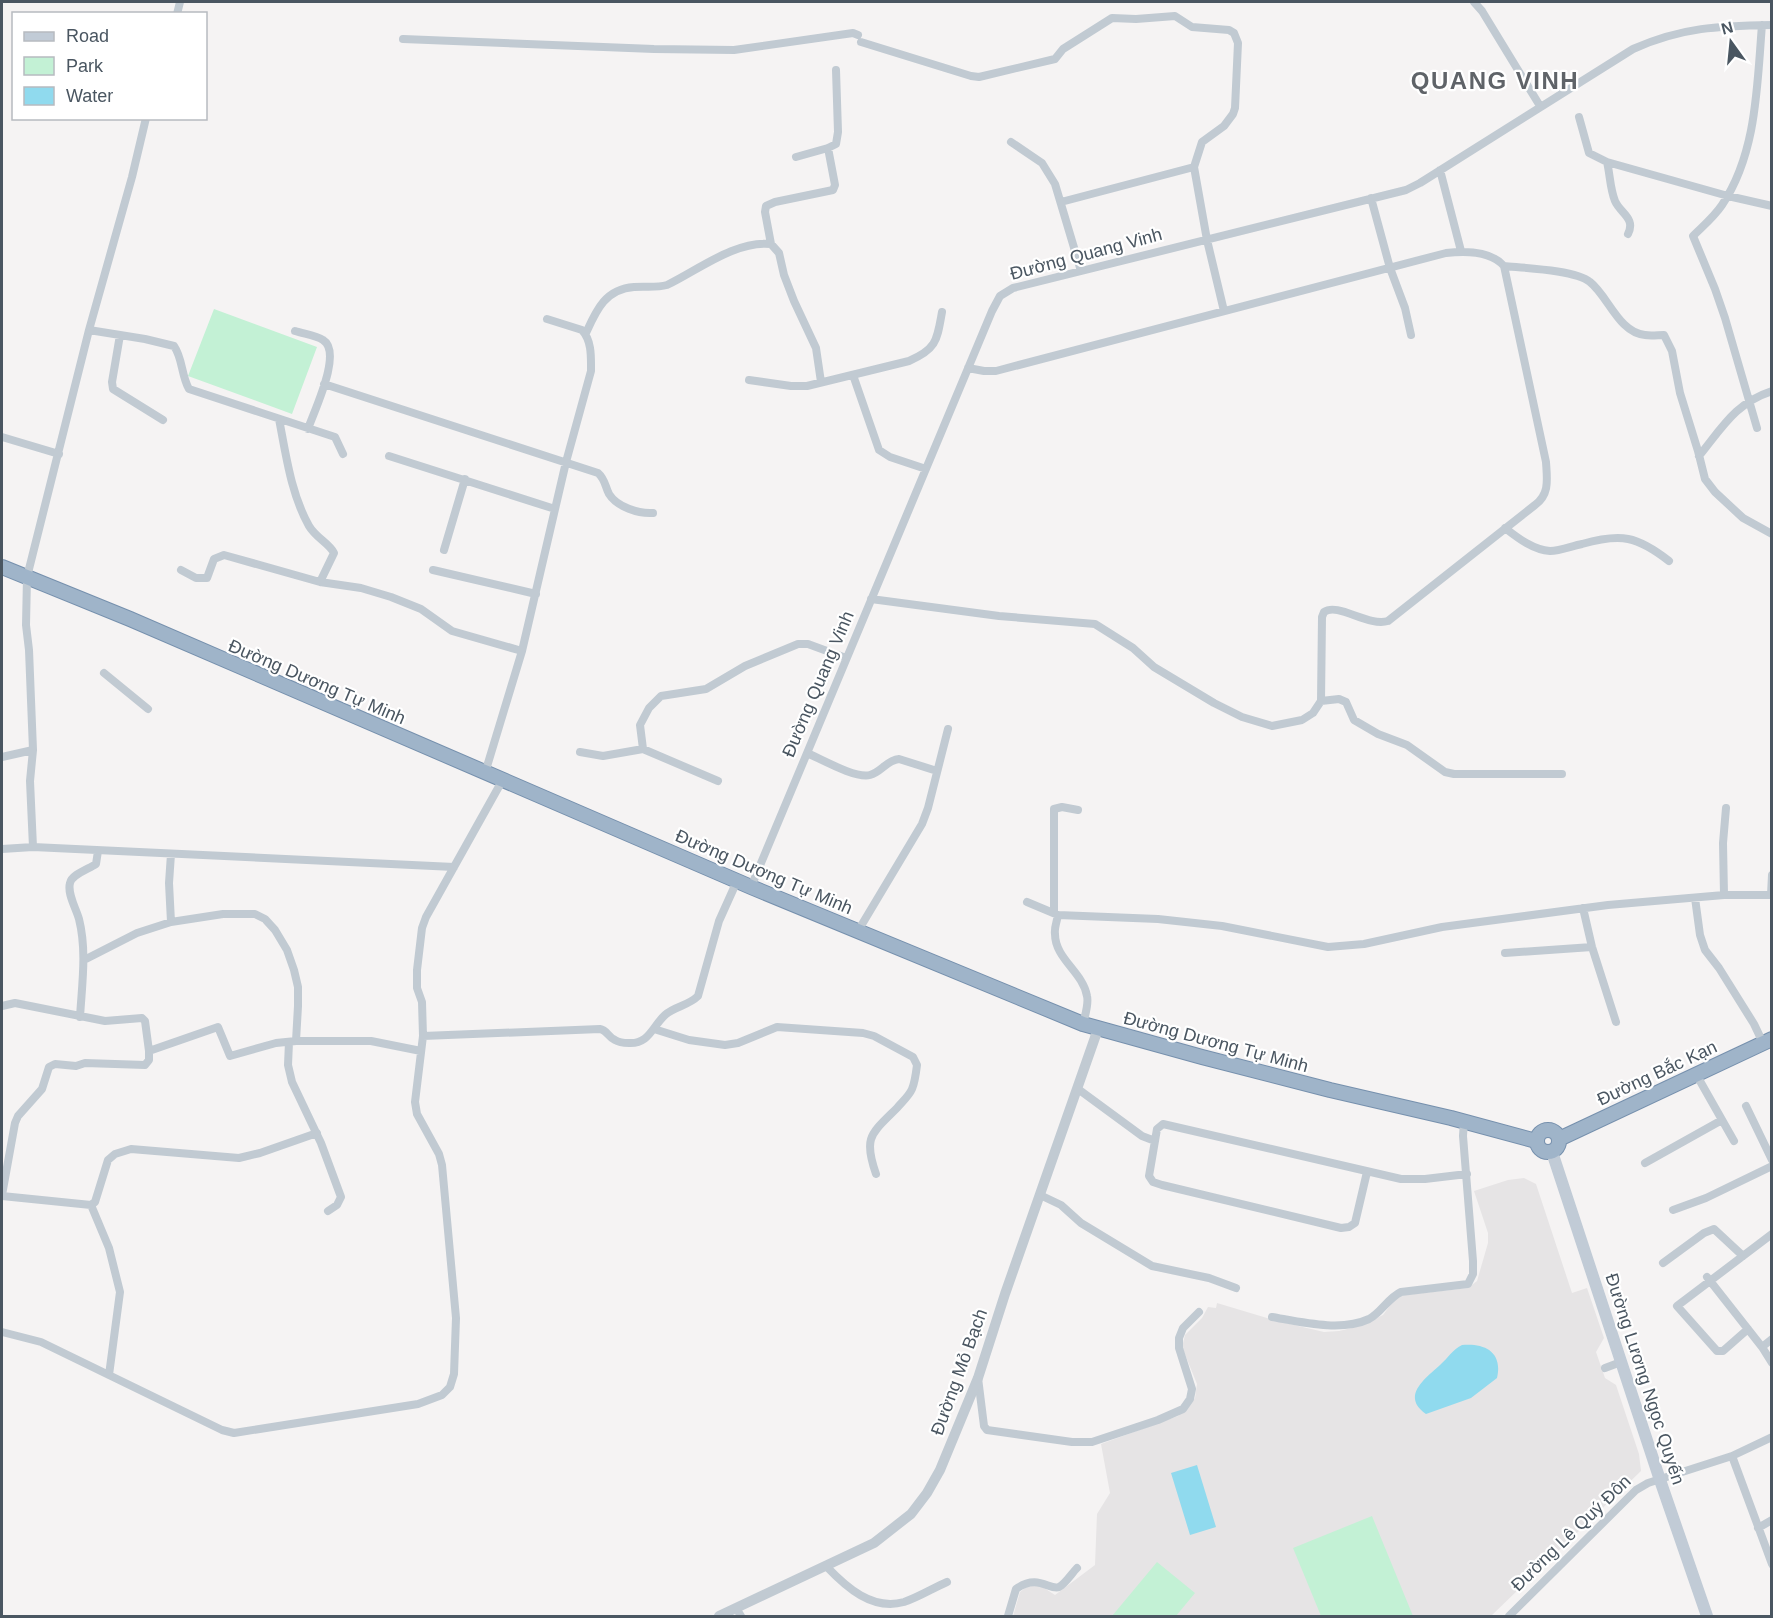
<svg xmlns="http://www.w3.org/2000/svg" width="1773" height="1618" font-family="Arial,sans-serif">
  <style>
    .education { fill: #e6e4e5 }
    .green { fill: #c3f1d5 }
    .water { fill: #90daee }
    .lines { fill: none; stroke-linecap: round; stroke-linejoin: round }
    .trunk-casing { stroke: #7690ad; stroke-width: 16 }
    .minor { stroke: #c1cad2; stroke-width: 8 }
    .tertiary { stroke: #c1cad2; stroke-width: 10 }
    .secondary { stroke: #c1cbd6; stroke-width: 12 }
    .trunk { stroke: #9fb4c9; stroke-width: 14 }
    .labels { text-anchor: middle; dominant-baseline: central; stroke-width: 4.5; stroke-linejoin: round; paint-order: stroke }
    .street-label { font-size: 18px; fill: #4a5661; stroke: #fff }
    .district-label { font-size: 24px; font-weight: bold; letter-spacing: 1.5px; fill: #5f6368; stroke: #fff }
  </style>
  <rect width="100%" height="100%" fill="#f5f3f3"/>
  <path class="education" d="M1524 1178 1536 1184 1572 1293 1587 1288 1604 1338 1596 1352 1605 1378 1616 1385 1639 1454 1641 1471 1491 1616H1013L1020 1592 1029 1585 1041 1586 1055 1595 1095 1565 1097 1514 1110 1493 1101 1444 1178 1416 1195 1398 1197 1384 1182 1347 1185 1335 1202 1318 1208 1307 1216 1308 1217 1303 1277 1321 1324 1332 1339 1331 1360 1326 1383 1315 1397 1296 1468 1288 1477 1281 1488 1243V1233L1474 1191 1508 1180Z"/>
  <path class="green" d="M214 309 317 347 292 414 188 376Z
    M1372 1516 1413 1616H1321L1293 1548Z
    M1157 1562 1195 1593 1176 1616H1112Z"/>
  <path class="water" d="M1462 1345C1485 1343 1503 1352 1497 1378L1471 1398 1426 1414C1400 1396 1426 1378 1440 1365 1448 1358 1452 1350 1462 1345Z
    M1197 1465 1216 1527 1190 1535 1171 1473Z"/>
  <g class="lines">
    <defs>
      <path id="trunk" d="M2 567 130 619 751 887 1083 1024 1202 1057 1330 1090 1451 1118 1536 1141
        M1537 1141a11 11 0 1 1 22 0a11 11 0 1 1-22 0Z
        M1559 1139 1772 1039"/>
    </defs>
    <use href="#trunk" class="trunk-casing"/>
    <path class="minor" d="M1474 2 1482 11 1540 106
      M177 14 180 2
      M403 39 654 49 734 50 853 33 858 35
      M861 42 971 76 979 77 1055 59 1063 49 1112 18 1136 19 1175 16 1192 27 1229 30 1234 33 1238 43 1235 108 1233 114 1224 126 1202 142 1194 167 1207 240 1224 311
      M1579 117 1589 153 1607 162C1610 174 1610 189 1615 201 1620 213 1636 218 1628 234
      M1011 142 1042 163 1055 184 1081 271
      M796 157 828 148 836 144 838 132 836 70
      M1607 162 1728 196 1772 206
      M1440 170 1461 251
      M1371 198 1390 268 1405 308 1411 335
      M1061 202 1194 167
      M771 244 765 212 766 206 775 202 833 190 835 185 828 148
      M1504 266C1524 268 1576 270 1590 282 1608 296 1619 333 1645 335 1651 336 1658 335 1664 335L1672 351 1680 393 1698 451 1705 479 1715 492 1743 518 1772 534
      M89 330 145 339 174 346C183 359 181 375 189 389L335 437 343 454
      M295 331C304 334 316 335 323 340 343 352 314 411 308 429
      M586 333C596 311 605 289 634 287 645 286 656 288 667 285 698 270 736 240 771 244L779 253 784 275 794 301 816 348 821 382
      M120 335 112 382 113 389 163 420
      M853 375 879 450 890 457 926 469
      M749 380 791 386H807L909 361C937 349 937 340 942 312
      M324 384 598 473C605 479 605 486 609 494 617 507 639 514 653 513
      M279 419C286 455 291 494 309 526 316 538 329 543 334 553L320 582
      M1757 428 1725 318 1715 289 1693 236C1703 226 1714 217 1722 205 1757 153 1757 85 1762 25
      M2 437 59 454
      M389 456 555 509
      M1699 456C1722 428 1735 403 1772 391
      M1505 528C1518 538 1533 550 1550 551 1560 551 1572 546 1582 544 1621 533 1637 536 1669 561
      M444 550 465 479
      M181 570 196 578H207L214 559 224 555 320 582 361 588 391 597 421 609 452 631 522 651
      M433 570 536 594
      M871 599 999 616 1095 624 1133 648 1154 667 1214 703 1242 717 1272 726 1302 720 1313 713 1321 701 1322 617 1324 612C1338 602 1368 627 1388 621L1535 505C1550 494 1547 479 1546 462L1504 266C1491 251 1464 251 1446 253L996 371H984L968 368
      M104 673 148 709
      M1321 701 1339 699 1346 702 1354 720 1378 734 1407 745 1445 772 1454 774H1562
      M643 749 640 725 649 708 661 696 706 689 745 666 798 644H808L846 658
      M580 752 603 756 643 749 718 781
      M807 753C821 759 856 779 870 775 881 772 887 760 899 759L937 771
      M2 757 33 750
      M485 773 522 651 566 462 591 371C591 357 592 341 582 330L547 319
      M33 847 30 781 33 750 29 650 26 625 27 577 89 330 132 177 146 118
      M2 849 33 847 454 867
      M171 854 169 883 171 922
      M751 887 992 311 1000 296 1013 288 1406 190 1420 183 1633 49C1682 27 1719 26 1772 25
      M1724 895 1723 843 1726 808
      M1771 895 1772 875
      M1695 898 1700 935 1705 950 1719 968 1754 1024 1763 1043
      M1027 902 1058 915 1158 919 1222 926 1328 947 1364 944 1442 927 1608 905 1724 895H1772
      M1583 908 1592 947 1616 1022
      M1054 913V809L1062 807 1078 810
      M1058 915C1057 921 1054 928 1055 934 1055 959 1083 972 1087 996 1089 1004 1085 1015 1083 1024
      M858 931 922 824 928 808 948 729
      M1505 953 1592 947
      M84 960 137 933 171 922 223 914H255L265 919 275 930 287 950 294 970 298 987V1006L296 1041
      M2 1006 15 1003 105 1021 142 1018 145 1021 149 1051 218 1027 230 1056 276 1043 296 1041H371L421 1051
      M80 1017C82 984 87 951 79 919 76 908 67 894 70 883 72 874 89 869 96 864L98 851
      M654 1029 689 1040 725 1045 738 1043 777 1027 863 1033 874 1036 913 1057 917 1065C916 1073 915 1082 912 1089 909 1096 902 1102 897 1108 871 1134 863 1137 876 1174
      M423 1036 600 1029C607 1030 608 1037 615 1040 618 1042 624 1043 629 1043 649 1044 652 1027 665 1015 675 1006 688 1006 698 996L719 921 737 881
      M289 1042 288 1065 292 1082 321 1143 341 1197 337 1205 328 1211
      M1696 1074 1734 1141
      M1078 1089 1142 1136 1155 1141
      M1746 1106 1772 1160
      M1645 1163 1722 1120
      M1367 1172 1355 1223 1349 1227 1341 1228 1162 1185 1153 1182 1149 1176 1157 1129 1163 1124 1401 1179H1425L1467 1174
      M2 1195 15 1123 18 1116 42 1089 49 1067 55 1064 76 1066 85 1063 145 1065 149 1060V1051
      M1040 1195 1061 1205 1081 1223 1152 1266 1209 1278 1236 1288
      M2 1196 91 1205 95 1202 108 1160 115 1154 131 1149 239 1158 260 1153 317 1133
      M91 1205 109 1248 120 1292 109 1375
      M1673 1210 1706 1198 1772 1166
      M1663 1263 1704 1233 1714 1229 1743 1256
      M1707 1277 1762 1347 1772 1363
      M1272 1317C1301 1322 1341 1332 1369 1319 1381 1313 1388 1298 1401 1292L1468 1284 1473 1274V1261L1463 1136 1464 1121
      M1748 1329 1723 1351H1717L1677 1306 1772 1234
      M2 1332 41 1342 222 1430 234 1433 418 1404 442 1395 450 1387 454 1374 456 1318 442 1165 439 1154 417 1114 415 1102 423 1036 422 1002 417 988V970L422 928 426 917 502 781
      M1762 1347 1772 1339
      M1605 1368 1621 1362
      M978 1378 984 1426 987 1430 1072 1442H1092L1158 1420 1183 1409 1190 1399 1192 1389 1179 1348V1338L1183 1328 1199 1312
      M1732 1456 1772 1564
      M1758 1528 1772 1520
      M826 1566C846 1587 872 1611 904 1602 919 1597 933 1588 947 1582
      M736 1608 741 1616
      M1008 1616 1016 1589C1038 1573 1050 1591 1059 1587 1065 1584 1072 1573 1077 1568
      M1509 1616 1636 1490 1648 1483 1732 1456 1772 1437"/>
    <path class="tertiary" d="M719 1616 874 1543 911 1514 927 1493 940 1470 978 1378 1005 1294 1098 1029"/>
    <path class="secondary" d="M1552 1152 1660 1480 1707 1616"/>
    <use href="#trunk" class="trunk"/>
  </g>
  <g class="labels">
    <g class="street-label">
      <text transform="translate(1086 254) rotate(-15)">Đường Quang Vinh</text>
      <text transform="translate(317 682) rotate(23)">Đường Dương Tự Minh</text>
      <text transform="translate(818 684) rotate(-67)">Đường Quang Vinh</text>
      <text transform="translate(764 872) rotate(23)">Đường Dương Tự Minh</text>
      <text transform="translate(1216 1042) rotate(15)">Đường Dương Tự Minh</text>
      <text transform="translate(1657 1073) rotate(-25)">Đường Bắc Kạn</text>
      <text transform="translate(959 1372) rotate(-70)">Đường Mỏ Bạch</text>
      <text transform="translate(1645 1379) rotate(72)">Đường Lương Ngọc Quyến</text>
      <text transform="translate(1571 1533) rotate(-44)">Đường Lê Quý Đôn</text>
    </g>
    <g class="district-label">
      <text x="1495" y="80">QUANG VINH</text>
    </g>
  </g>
  <rect width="1773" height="1618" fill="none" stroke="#4a5661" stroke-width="6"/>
  <rect x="12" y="12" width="195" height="108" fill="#ffffff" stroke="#b7bbc0" stroke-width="1.5"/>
  <rect x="24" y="32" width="30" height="9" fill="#c1cbd6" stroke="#b7bbc0" stroke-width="1.5"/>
  <text x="66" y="42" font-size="18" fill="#4a5661">Road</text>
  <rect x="24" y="57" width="30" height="18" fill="#c3f1d5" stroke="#b7bbc0" stroke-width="1.5"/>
  <text x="66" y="72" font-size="18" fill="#4a5661">Park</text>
  <rect x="24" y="87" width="30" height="18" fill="#90daee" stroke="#b7bbc0" stroke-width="1.5"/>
  <text x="66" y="102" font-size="18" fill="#4a5661">Water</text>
  <g transform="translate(1731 42) rotate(345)" stroke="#ffffff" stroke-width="4.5" paint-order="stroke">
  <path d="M0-4.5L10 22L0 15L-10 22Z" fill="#4a5661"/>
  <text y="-9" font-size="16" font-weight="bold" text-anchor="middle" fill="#4a5661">N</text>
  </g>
</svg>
